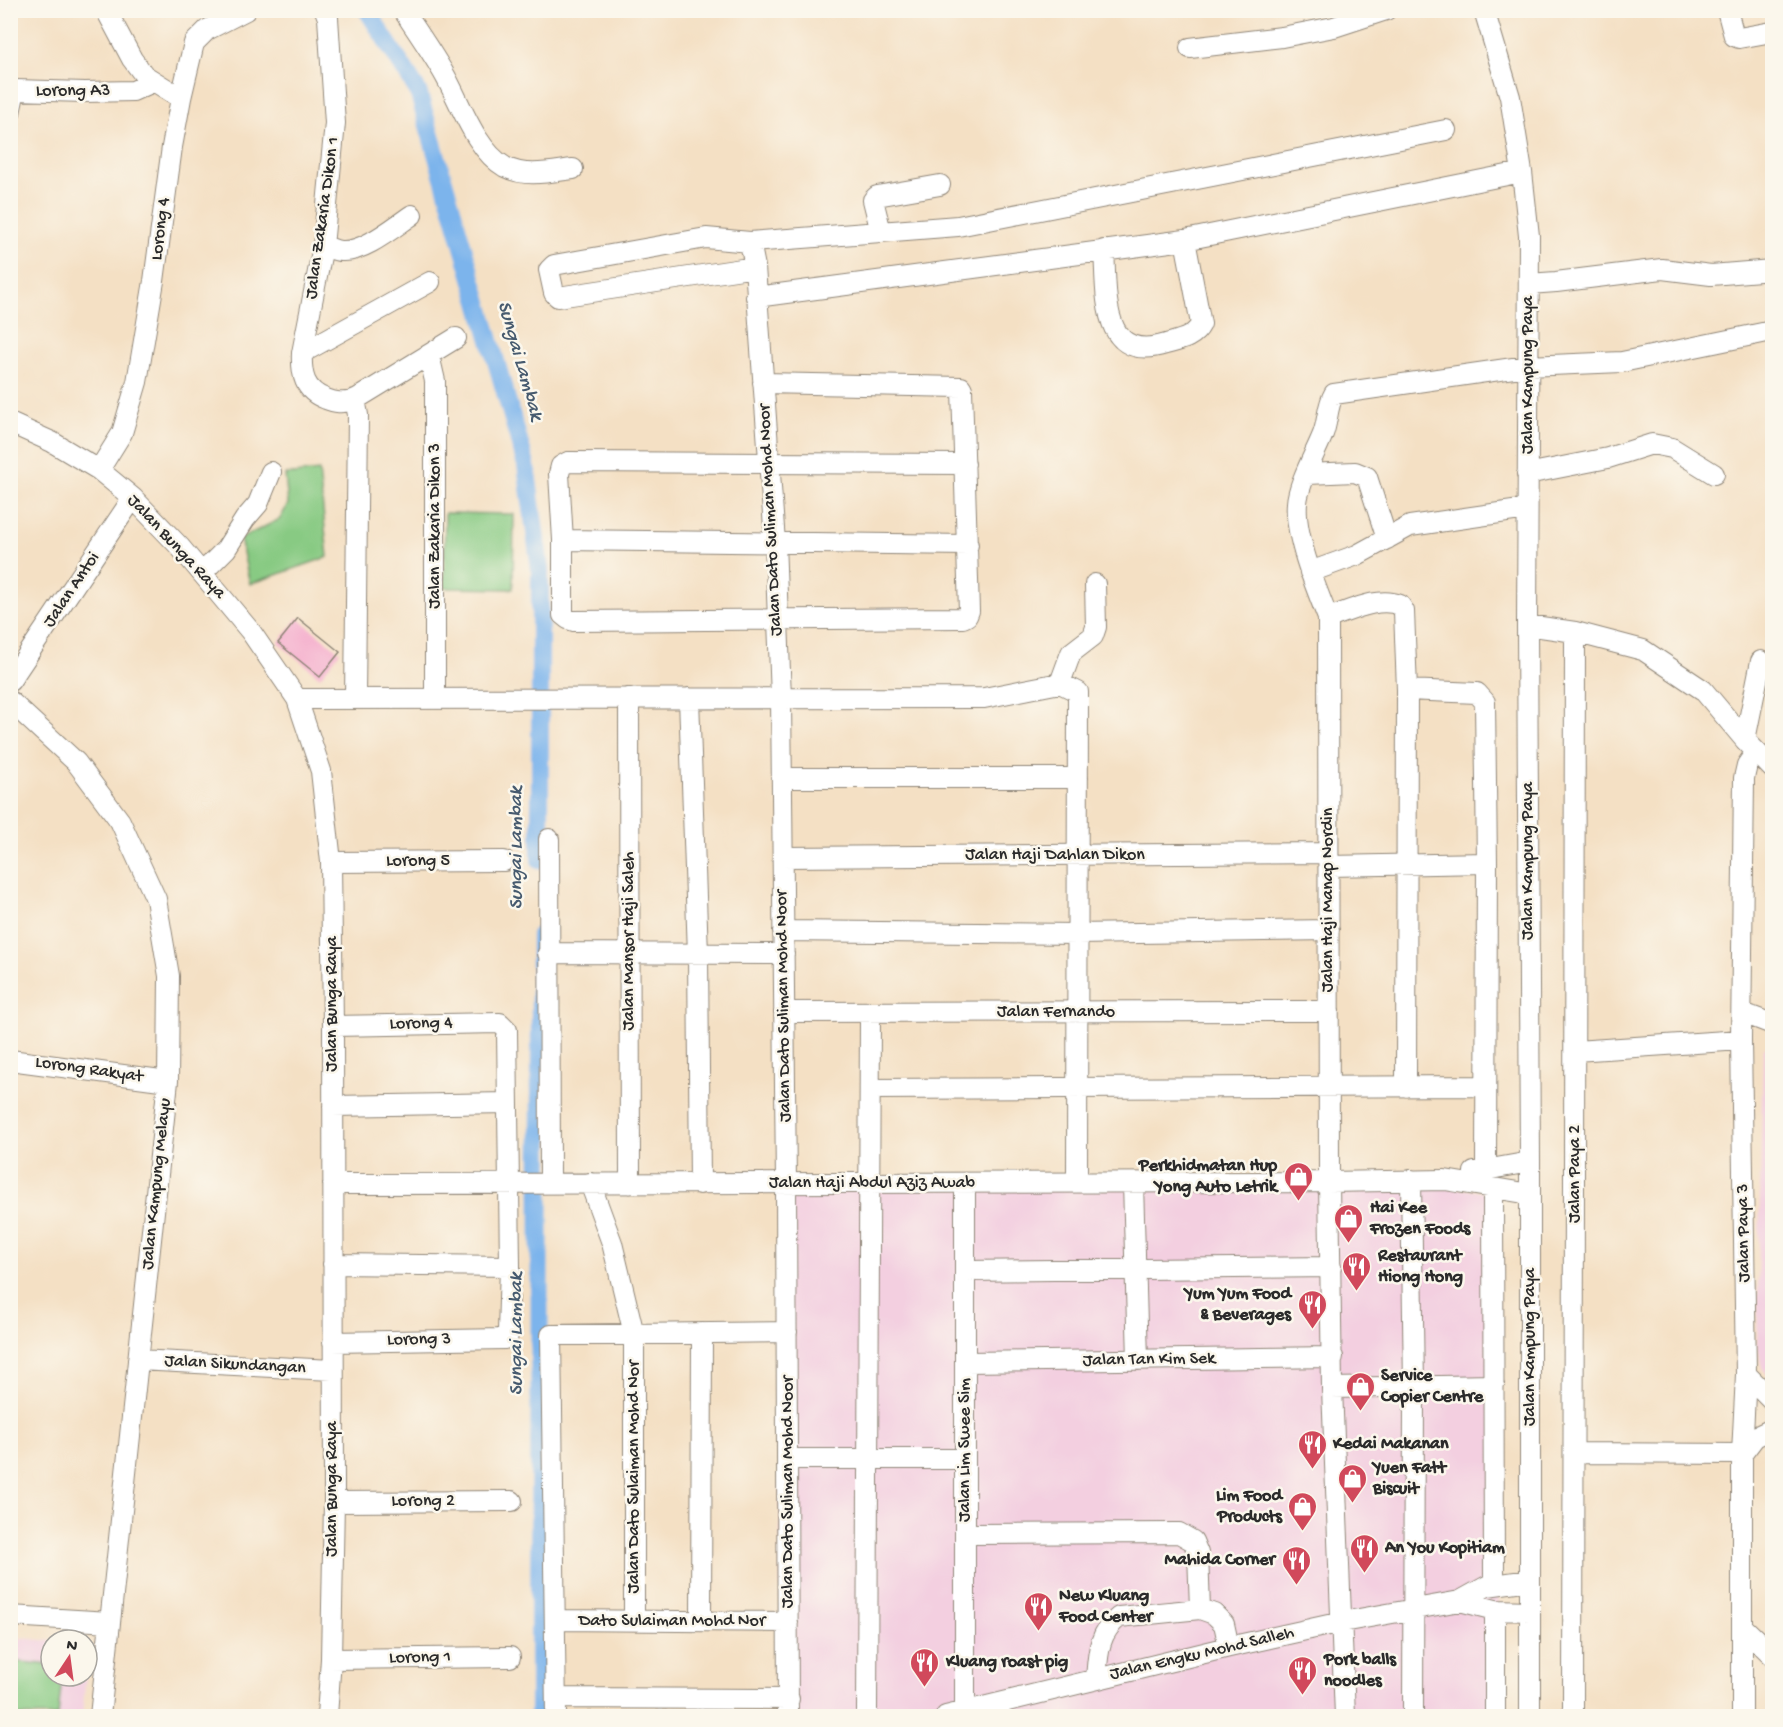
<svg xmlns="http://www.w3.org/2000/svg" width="1783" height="1727" font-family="'Gochi Hand',sans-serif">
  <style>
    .built { fill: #f3cfe0 }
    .green { fill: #88ca83; stroke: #5a7a57; stroke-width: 1.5 }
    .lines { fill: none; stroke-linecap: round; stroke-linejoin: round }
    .canal { stroke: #7cb4ec; stroke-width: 18 }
    .building { fill: #f4a8ca }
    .minor-casing { stroke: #908678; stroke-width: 22 }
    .minor { stroke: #fff; stroke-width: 20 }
    .labels { text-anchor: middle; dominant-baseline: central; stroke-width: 5; stroke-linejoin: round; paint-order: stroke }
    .street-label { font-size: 18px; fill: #2b2b2b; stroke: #fbf7ec }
    .poi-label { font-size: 18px; font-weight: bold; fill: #2b2b2b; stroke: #fbf7ec; text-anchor: start }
    .water-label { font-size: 20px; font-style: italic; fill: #475b6f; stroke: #fbf7ec }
  </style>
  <rect width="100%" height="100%" fill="#fbf7ec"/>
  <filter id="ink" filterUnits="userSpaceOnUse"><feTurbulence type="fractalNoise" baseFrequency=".0167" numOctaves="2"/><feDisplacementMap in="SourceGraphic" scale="12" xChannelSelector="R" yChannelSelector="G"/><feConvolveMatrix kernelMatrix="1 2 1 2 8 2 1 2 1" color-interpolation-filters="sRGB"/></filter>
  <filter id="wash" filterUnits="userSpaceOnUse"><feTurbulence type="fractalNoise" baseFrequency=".008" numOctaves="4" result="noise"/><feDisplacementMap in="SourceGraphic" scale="24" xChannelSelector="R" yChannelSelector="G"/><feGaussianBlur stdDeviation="1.35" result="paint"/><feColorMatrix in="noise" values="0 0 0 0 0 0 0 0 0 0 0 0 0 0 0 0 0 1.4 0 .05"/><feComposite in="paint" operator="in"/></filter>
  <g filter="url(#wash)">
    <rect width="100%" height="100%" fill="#f4e0c4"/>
    <path class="built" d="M1772 1047V1379L1762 1369 1757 1343 1763 1048Z
      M1447 1186 1498 1195 1499 1716H781L779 1190Z
      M10 1637 51 1641V1676H86L82 1716H11Z"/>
    <path class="green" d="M319 471 328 557 250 584 240 539 280 519 288 504 285 475Z
      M445 513 514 514 513 589 444 588Z
      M11 1661 51 1665V1676H62L58 1716H11Z"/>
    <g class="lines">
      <path class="canal" d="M367 10 418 91 526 465 540 569V860
        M539 1716 540 935"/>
    </g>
    <g id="blocks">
      <path class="building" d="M298 618 340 652 320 677 278 643Z"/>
    </g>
  </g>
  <g filter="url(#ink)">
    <use href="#blocks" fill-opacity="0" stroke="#908678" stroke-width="1.5"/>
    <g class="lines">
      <defs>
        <path id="minor" d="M106 10 132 59 144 75 181 98
          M325 10 328 18 335 123 323 246 302 353C301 374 304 391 326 399 336 403 341 403 353 401L456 338
          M403 10C417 31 431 51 443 72 460 101 475 150 505 167 526 178 550 172 573 169
          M1484 10 1510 97 1522 172 1529 236 1527 625 1530 1162V1716
          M1727 10 1734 36 1739 38 1772 32
          M1190 48 1282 37 1334 27 1386 10
          M10 113 15 90 85 92 133 91 153 82
          M881 232 873 200 877 196 940 185
          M750 242 706 238 554 265 549 270 554 293 558 297 755 267
          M323 246C329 247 335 251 341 251 363 253 394 227 412 215
          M1104 250C1107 293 1100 364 1166 344 1180 340 1194 338 1201 324L1185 240
          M1529 284 1556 282 1662 269 1711 275 1772 270
          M756 297 1185 240 1522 172
          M302 353 430 282
          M429 355 435 381V699
          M763 383 961 387 962 389 969 611 967 616 963 618 574 621 568 619 563 615V540L559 474 561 466 568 462 965 464
          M10 423 52 442 99 470 133 498 180 547 251 632 297 699 321 771 331 862 333 1026 334 1502 331 1659 327 1716
          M99 470 122 433 137 382 154 281 172 147 181 98 194 43 207 30 246 10
          M1307 474 1355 472 1367 477 1387 539
          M1527 474 1608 458 1652 444 1672 448 1714 474
          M563 540 968 545
          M1310 572 1357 555 1410 526 1527 509
          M202 573 226 549 245 519 258 504 271 472
          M1328 618C1350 611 1378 596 1400 605L1404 611 1407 690 1406 1087
          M1527 625 1575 632 1643 650 1703 690 1745 740 1772 768
          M10 681 133 498
          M1060 683 1071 653 1093 636 1096 627 1095 584
          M1407 690 1477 693 1485 702 1487 863 1486 1170
          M629 698 630 1184
          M689 698 698 954 700 1184
          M297 699 984 698 1060 683 1078 692 1077 1182
          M355 699 358 415 355 399
          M10 701 76 762 120 821 156 899 169 976 168 1081 100 1716
          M1745 740 1761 661
          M782 778H1078
          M549 839 550 1183
          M783 857 1328 853
          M331 862 504 861
          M1329 866 1487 863
          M783 931 1077 934 1329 930
          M548 953 784 954
          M784 1012 1329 1011
          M1743 1013 1772 1024
          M333 1026 500 1023 507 1030 510 1266
          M1575 1051 1741 1040
          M10 1060 168 1081
          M870 1089 1485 1086
          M333 1106 507 1103
          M1474 1172 1530 1162
          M1411 1180 1414 1387 1413 1716
          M590 1183 612 1243 634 1334V1620
          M1133 1183 1138 1360
          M333 1184 1329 1182 1445 1180 1530 1194
          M1493 1188 1494 1585
          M965 1271 1331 1267
          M333 1342 505 1339 508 1336V1332L510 1266 333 1264
          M138 1360 332 1370
          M965 1362 1333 1357
          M1746 1374 1772 1400
          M1332 1388 1494 1385
          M1574 1453 1742 1454 1755 1437 1772 1429
          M787 1459H965
          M334 1502 512 1501
          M965 1534 1179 1533 1193 1541 1198 1553 1200 1609
          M1460 1601 1495 1610 1530 1611
          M10 1616 110 1622
          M555 1620 788 1622
          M701 1621 702 1333
          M1744 1628 1772 1655
          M331 1659 510 1657
          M1096 1679C1098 1654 1098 1633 1119 1617L1200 1609 1214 1614 1224 1624 1229 1647
          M556 1698 789 1699
          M556 1716 551 1335 787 1332
          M788 1716 786 1183 781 698 775 542 755 267 750 242 958 226 1446 130
          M867 1716 870 1012
          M946 1716 1229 1647 1342 1622 1460 1601 1487 1586 1530 1580
          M965 1716V1183
          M1345 1716 1332 1388 1329 1182 1328 618C1316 588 1294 535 1297 503 1298 484 1316 452 1323 434 1328 421 1327 406 1334 394L1527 366 1622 362 1772 331
          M1495 1716V1610
          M1573 1716 1575 632
          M1742 1716V1454L1746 1374 1741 1040 1744 778 1747 765 1756 752"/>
      </defs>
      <use href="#minor" class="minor-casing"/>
      <use href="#minor" class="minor"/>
    </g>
  </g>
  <defs>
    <symbol id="shop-pin" viewBox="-11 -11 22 30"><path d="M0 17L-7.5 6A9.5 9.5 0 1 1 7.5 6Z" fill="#d1495b" stroke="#fbf7ec"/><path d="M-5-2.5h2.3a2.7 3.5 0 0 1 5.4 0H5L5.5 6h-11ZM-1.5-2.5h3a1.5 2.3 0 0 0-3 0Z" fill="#fff"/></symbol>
    <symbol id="restaurant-pin" viewBox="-11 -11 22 30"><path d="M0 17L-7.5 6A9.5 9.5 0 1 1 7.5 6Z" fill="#d1495b" stroke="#fbf7ec"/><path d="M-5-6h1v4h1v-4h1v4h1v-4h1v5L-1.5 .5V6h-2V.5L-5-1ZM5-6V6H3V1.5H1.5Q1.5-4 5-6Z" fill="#fff"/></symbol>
  </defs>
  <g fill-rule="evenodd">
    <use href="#shop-pin" x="1282" y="1160" width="33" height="45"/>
    <use href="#shop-pin" x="1332" y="1202" width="33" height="45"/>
    <use href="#restaurant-pin" x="1340" y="1250" width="33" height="45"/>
    <use href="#restaurant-pin" x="1296" y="1288" width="33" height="45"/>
    <use href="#shop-pin" x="1344" y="1370" width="33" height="45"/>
    <use href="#restaurant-pin" x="1296" y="1428" width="33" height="45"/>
    <use href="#shop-pin" x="1336" y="1462" width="33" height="45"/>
    <use href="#shop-pin" x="1286" y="1490" width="33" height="45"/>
    <use href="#restaurant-pin" x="1348" y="1532" width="33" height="45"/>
    <use href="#restaurant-pin" x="1280" y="1544" width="33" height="45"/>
    <use href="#restaurant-pin" x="1022" y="1590" width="33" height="45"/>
    <use href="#restaurant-pin" x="908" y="1646" width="33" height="45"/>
    <use href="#restaurant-pin" x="1286" y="1654" width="33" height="45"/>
  </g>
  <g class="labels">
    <g class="street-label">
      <text x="73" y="91">Lorong A3</text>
      <text transform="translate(323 218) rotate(-82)">Jalan Zakaria Dikon 1</text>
      <text transform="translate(161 229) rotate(-83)">Lorong 4</text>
      <text transform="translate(1528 375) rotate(-90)">Jalan Kampung Paya</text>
      <text transform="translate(771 520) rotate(-93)">Jalan Dato Suliman Mohd Noor</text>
      <text transform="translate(435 526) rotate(-90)">Jalan Zakaria Dikon 3</text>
      <text transform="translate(176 547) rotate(47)">Jalan Bunga Raya</text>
      <text transform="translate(72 590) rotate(-56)">Jalan Antoi</text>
      <text x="1055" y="855">Jalan Haji Dahlan Dikon</text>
      <text x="418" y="861">Lorong 5</text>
      <text transform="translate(1528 861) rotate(-90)">Jalan Kampung Paya</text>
      <text transform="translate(1328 900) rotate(-90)">Jalan Haji Manap Nordin</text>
      <text transform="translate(629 941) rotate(-90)">Jalan Mansor Haji Saleh</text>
      <text transform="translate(332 1004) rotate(-90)">Jalan Bunga Raya</text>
      <text transform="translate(784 1006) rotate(-91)">Jalan Dato Suliman Mohd Noor</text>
      <text x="1056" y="1012">Jalan Fernando</text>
      <text transform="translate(421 1024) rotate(-1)">Lorong 4</text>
      <text transform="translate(89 1070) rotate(8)">Lorong Rakyat</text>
      <text transform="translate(1575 1174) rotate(-90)">Jalan Paya 2</text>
      <text x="872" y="1183">Jalan Haji Abdul Aziz Awab</text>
      <text transform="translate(157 1184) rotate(-84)">Jalan Kampung Melayu</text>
      <text transform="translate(1744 1233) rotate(-91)">Jalan Paya 3</text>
      <text transform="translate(419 1340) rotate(-1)">Lorong 3</text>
      <text transform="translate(1530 1347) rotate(-90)">Jalan Kampung Paya</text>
      <text transform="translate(1149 1360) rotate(-1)">Jalan Tan Kim Sek</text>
      <text transform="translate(235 1365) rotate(3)">Jalan Sikundangan</text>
      <text transform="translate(965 1450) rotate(-90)">Jalan Lim Swee Sim</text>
      <text transform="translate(634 1477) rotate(-90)">Jalan Dato Sulaiman Mohd Nor</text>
      <text transform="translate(332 1489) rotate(-90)">Jalan Bunga Raya</text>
      <text transform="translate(788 1492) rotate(-90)">Jalan Dato Suliman Mohd Noor</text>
      <text x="423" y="1501">Lorong 2</text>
      <text x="672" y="1621">Dato Sulaiman Mohd Nor</text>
      <text transform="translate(1202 1654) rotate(-13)">Jalan Engku Mohd Salleh</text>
      <text transform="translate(420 1658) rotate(-1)">Lorong 1</text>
    </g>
    <g class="poi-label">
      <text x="1277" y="1166" text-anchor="end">Perkhidmatan Hup<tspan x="1277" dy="21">Yong Auto Letrik</tspan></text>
      <text x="1370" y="1208">Hai Kee<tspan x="1370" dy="21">Frozen Foods</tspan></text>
      <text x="1378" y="1256">Restaurant<tspan x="1378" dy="21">Hiong Hong</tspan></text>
      <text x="1291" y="1294" text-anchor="end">Yum Yum Food<tspan x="1291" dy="21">&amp; Beverages</tspan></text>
      <text x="1381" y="1376">Service<tspan x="1381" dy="21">Copier Centre</tspan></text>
      <text x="1333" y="1444">Kedai Makanan</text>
      <text x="1373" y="1468">Yuen Fatt<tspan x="1373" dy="21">Biscuit</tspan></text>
      <text x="1282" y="1496" text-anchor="end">Lim Food<tspan x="1282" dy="21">Products</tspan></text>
      <text x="1385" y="1548">An You Kopitiam</text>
      <text x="1275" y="1560" text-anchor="end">Mahida Corner</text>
      <text x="1059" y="1596">New Kluang<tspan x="1059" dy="21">Food Center</tspan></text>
      <text x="1324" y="1660">Pork balls<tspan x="1324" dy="21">noodles</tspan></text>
      <text x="946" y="1662">Kluang roast pig</text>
    </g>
    <g class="water-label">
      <text transform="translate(519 361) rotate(74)">Sungai Lambak</text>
      <text transform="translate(517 848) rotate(-90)">Sungai Lambak</text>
      <text transform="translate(517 1334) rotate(-90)">Sungai Lambak</text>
    </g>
  </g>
  <rect width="1783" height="1727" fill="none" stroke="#fbf7ec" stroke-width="36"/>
  <g transform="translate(69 1658) rotate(13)"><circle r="28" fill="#fbf7ec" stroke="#a8a59f" stroke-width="1.5"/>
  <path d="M0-4.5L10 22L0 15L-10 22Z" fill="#d1495b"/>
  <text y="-9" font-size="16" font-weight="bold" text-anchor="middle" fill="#2b2b2b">N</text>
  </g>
</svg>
